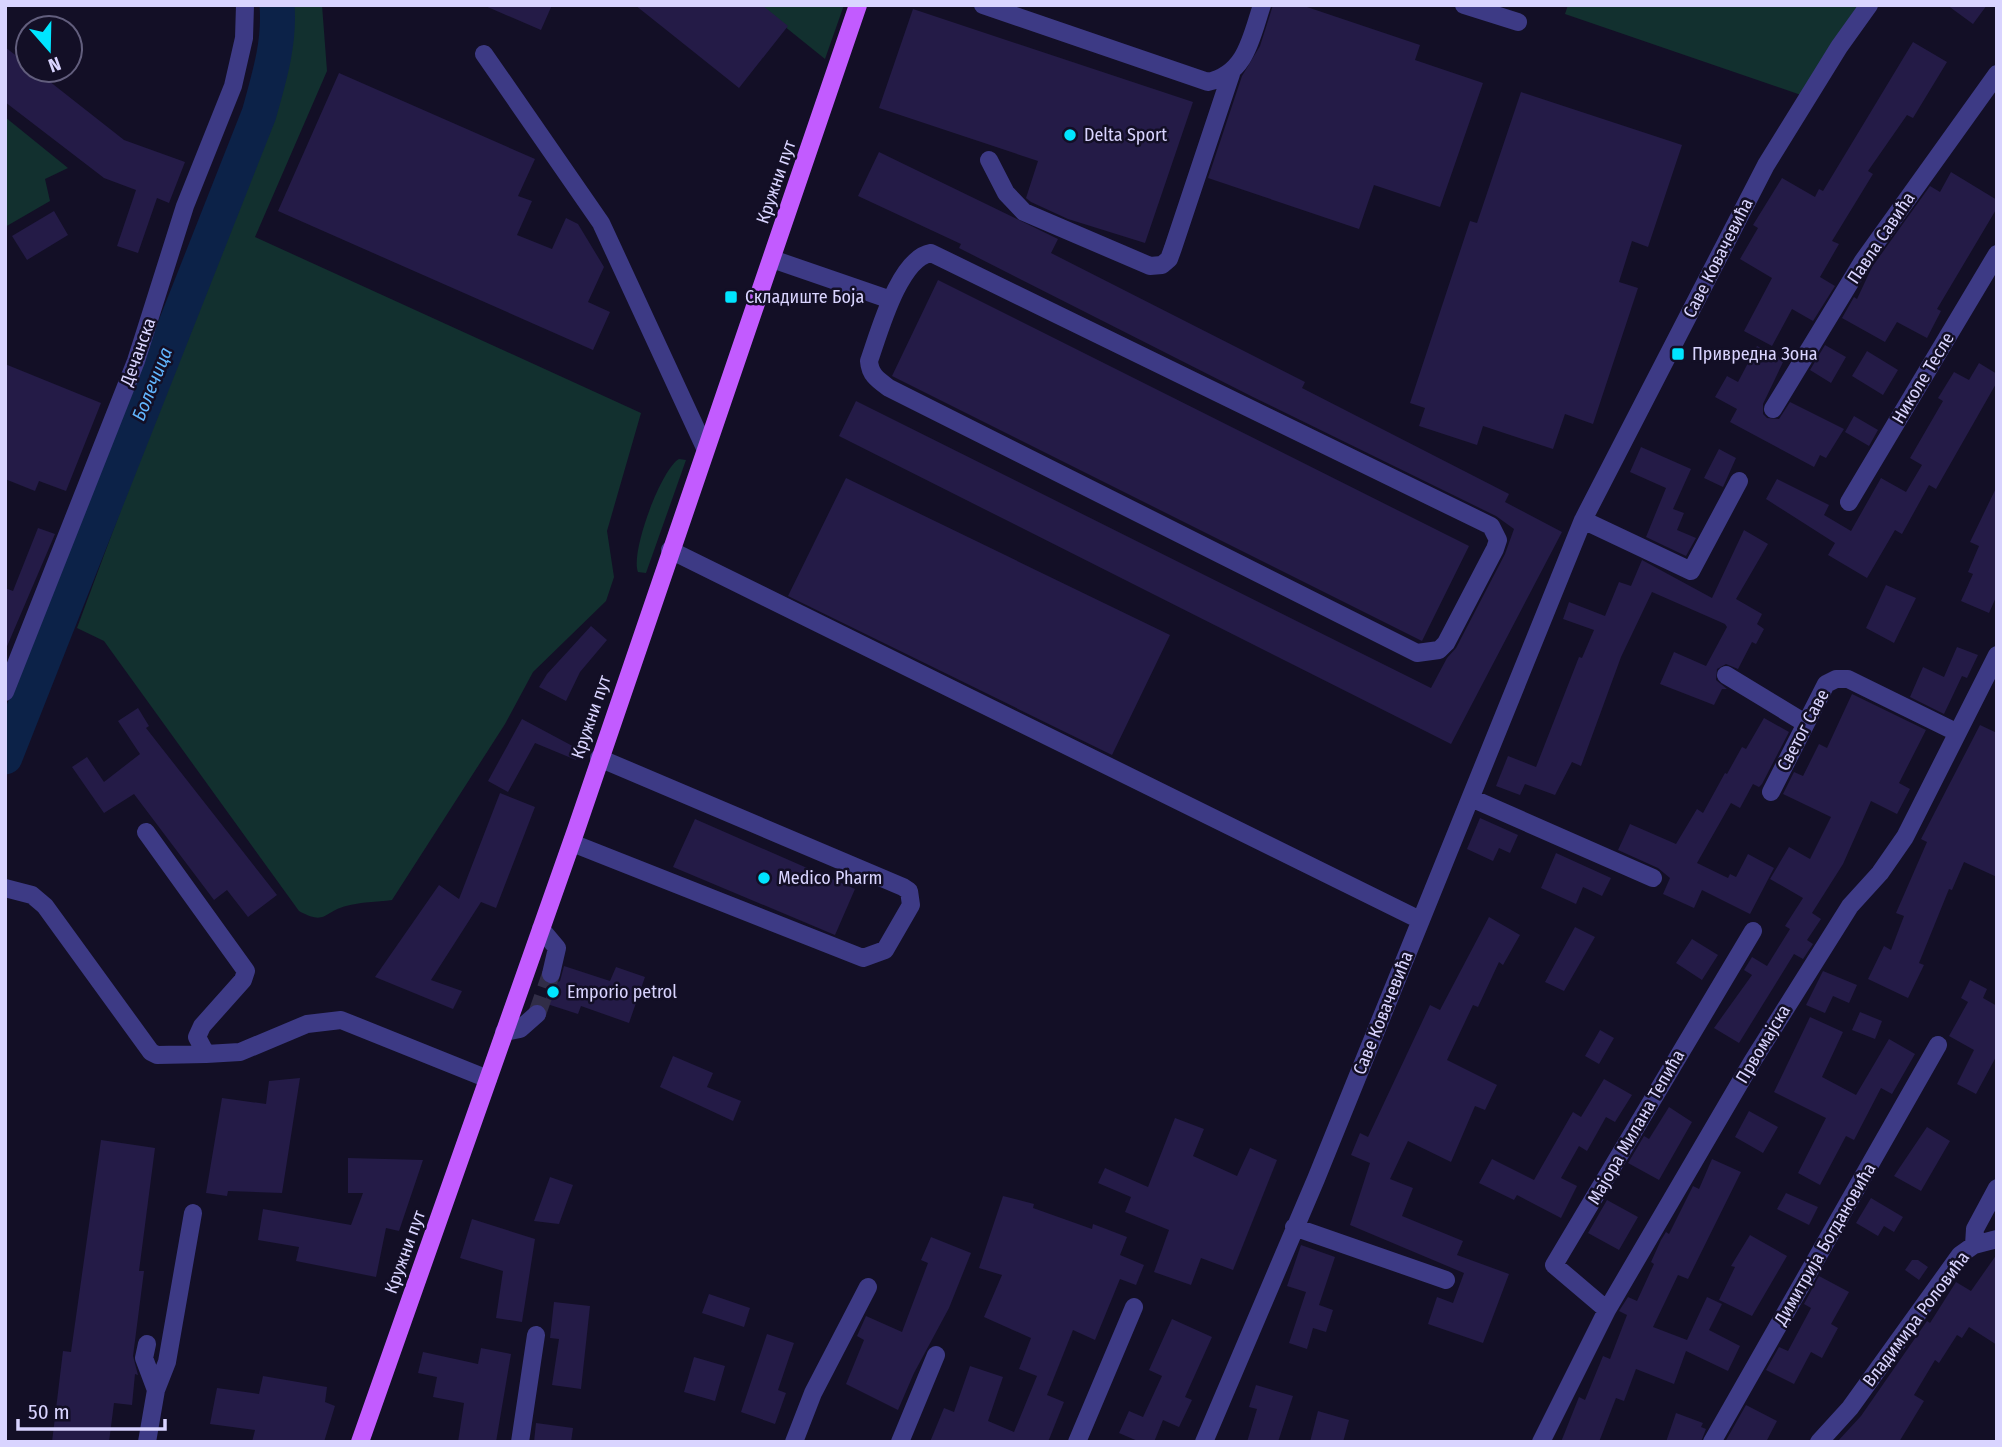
<svg xmlns="http://www.w3.org/2000/svg" width="2002" height="1447" font-family="'Fira Sans Condensed',sans-serif">
  <style>
    .green { fill: #12302f }
    .lines { fill: none; stroke-linecap: round; stroke-linejoin: round }
    .river { stroke: #0c2248; stroke-width: 35 }
    .building { fill: #241b47 }
    .minor-tunnel { stroke: #312d47; stroke-width: 18; stroke-dasharray: 18 9; stroke-linecap: butt }
    .minor { stroke: #3d3a85; stroke-width: 18 }
    .major { stroke: #c25bff; stroke-width: 18 }
    .poi-dot { fill: #00e5ff; stroke: #130f26; stroke-width: 2.5 }
    .labels { text-anchor: middle; dominant-baseline: central; stroke-width: 5; stroke-linejoin: round; paint-order: stroke }
    .poi-label { font-size: 18px; fill: #d9d4ff; stroke: #130f26; text-anchor: start }
    .street-label { font-size: 18px; fill: #d9d4ff; stroke: #130f26 }
    .water-label { font-size: 19px; font-style: italic; fill: #62b6ff; stroke: #130f26 }
  </style>
  <rect width="100%" height="100%" fill="#130f26"/>
  <path class="green" d="M287 5H322L327 71 255 237 641 413 607 531 614 577 606 601 533 672 505 724 392 900C377 902 360 902 346 906 323 912 326 926 299 911L104 641 77 628 283 72 289 25Z
    M758 5H844L825 59Z
    M1568 5H1863L1801 95 1565 14Z
    M5 117 68 168 45 179 50 201 5 227Z
    M679 459 686 460 646 573 638 572C630 553 661 469 679 459Z"/>
  <g class="lines">
    <path class="river" d="M5 757 259 114C269 78 280 43 277 5"/>
  </g>
  <path class="building" d="M483 5H552L541 30Z
    M635 5H762L788 26 739 88Z
    M1273 5H1301L1420 45 1415 60 1483 83 1440 207 1374 185 1359 229 1208 178 1242 76 1260 46Z
    M1947 5H1987L1973 24Z
    M913 9 1193 102 1145 243 1068 219 1031 202 1026 198 1038 161 879 108Z
    M1913 42 1947 62 1913 118 1907 115 1868 171 1873 174 1832 241 1839 244 1820 277 1835 286 1813 321 1792 309 1772 346 1744 331 1772 278 1740 259 1758 228 1753 225 1782 178 1815 197 1819 189 1823 191Z
    M5 47 28 65V70H35L124 140 185 162 169 203 157 198 138 253 117 246 136 190 104 178 5 102Z
    M339 73 535 159 518 196 532 201 517 235 552 249 566 218 578 224 604 267 588 302 610 312 593 350 278 211Z
    M1521 92 1682 145 1648 247 1632 241 1619 282 1638 288 1593 424 1565 414 1553 449 1483 426 1477 445 1419 426 1425 408 1410 403 1470 221 1477 223Z
    M879 152 1058 239 1051 253 1305 382 1302 388 1509 494 1505 502 1562 532 1451 744 839 436 856 401 1431 688 1447 658 1456 648 1505 554 1514 529 1496 516 1253 397 959 248 961 244 858 196Z
    M1951 172 1997 200V208L1937 309 1941 311 1927 338 1897 322 1885 342 1842 318 1854 297 1857 299 1872 267 1930 186 1940 192Z
    M54 211 68 235 27 260 12 236Z
    M938 280 1469 546 1422 641 892 376Z
    M1825 345 1846 357 1831 383 1810 370Z
    M1757 346 1784 360 1763 404V414L1767 418 1779 419 1790 402 1844 429 1826 458 1820 455 1814 467 1730 422 1737 409 1715 397 1727 376 1738 382Z
    M1867 351 1898 370 1883 395 1852 376Z
    M1979 363 1997 374V382L1936 489 1929 485 1902 534 1895 530 1867 578 1828 555 1835 543 1766 499 1777 479 1829 505 1824 515 1851 531 1881 478 1906 492 1922 465 1910 458 1943 401 1938 398 1954 372 1969 380Z
    M5 364 101 403 66 491 39 481 35 491 5 479Z
    M1854 416 1878 430 1869 446 1845 432Z
    M1641 447 1691 469 1673 509 1684 513 1677 530 1696 538 1686 556 1646 537 1666 488 1630 472Z
    M1719 449 1736 458 1723 487 1704 478Z
    M846 478 1170 635 1112 755 788 596Z
    M1997 486V595L1989 613 1961 601 1973 574 1968 572 1979 546 1970 542Z
    M38 528 55 534 5 651V588L13 591Z
    M1744 530 1768 544 1736 599 1762 614 1757 624 1764 629 1756 644 1752 642 1738 669 1726 664 1717 669 1716 680 1727 689H1722L1714 705 1660 684 1674 652 1706 666 1727 627 1725 624 1652 592 1621 657 1581 766 1572 762 1555 795 1525 784 1520 795 1496 786 1508 756 1536 767 1579 657 1582 658 1594 630 1563 619 1569 602 1605 616 1619 582 1631 586 1642 560 1712 598Z
    M1886 585 1916 598 1894 643 1866 628Z
    M591 626 607 640 580 672 566 701 539 687 547 674Z
    M1957 647 1978 655 1967 678 1962 676 1944 714 1910 697 1923 667 1944 677Z
    M1852 694 1926 730 1899 783 1910 789 1897 814 1871 801 1843 864 1812 913 1821 919 1807 940 1813 944 1803 959 1794 954 1739 1043 1714 1028 1752 975 1744 970 1752 957 1767 966 1790 929 1785 926 1803 898 1770 879 1789 847 1810 859 1831 817 1783 794 1794 772 1803 776 1819 744 1827 748Z
    M138 708 149 726 146 728 277 895 248 917 227 890 214 900 134 794 104 813 72 767 87 757 104 782 140 754 118 721Z
    M1764 718 1789 732 1762 784 1759 787 1753 784 1740 808 1731 803 1697 863 1728 878 1730 874 1736 877 1748 854 1774 868 1750 914 1702 890 1694 908 1663 894 1670 878 1658 868 1618 850 1630 824 1676 844 1697 809 1703 813 1725 773 1727 774 1742 747 1746 749Z
    M522 719 580 750 576 760 535 743 508 792 488 781Z
    M1980 725 1997 733V877L1964 862 1952 890 1949 889 1919 963 1924 965 1908 998 1868 979 1884 946 1891 950 1904 916 1896 913 1927 842 1921 839Z
    M500 793 535 807 496 908 481 902 431 980 462 991 453 1009 375 977 439 885 459 899Z
    M1480 818 1518 835 1510 853 1499 848 1493 861 1467 849Z
    M695 819 855 889 835 935 673 867Z
    M1556 853 1611 878 1602 896 1583 887 1576 904 1541 888Z
    M1489 917 1520 935 1503 965 1499 962 1478 1007 1473 1005 1447 1060 1497 1085 1485 1110 1475 1106 1451 1162 1408 1141 1390 1179 1413 1188 1402 1216 1463 1241 1457 1255 1509 1274 1483 1343 1428 1324 1437 1297 1453 1303 1464 1273 1350 1225 1370 1163 1351 1155 1360 1133 1368 1137 1430 1005 1440 1010Z
    M1575 927 1595 937 1564 991 1545 982Z
    M1692 939 1718 955 1702 980 1676 963Z
    M564 966 610 981 616 967 645 977 629 1023 581 1006 578 1014 544 1003 550 985 560 981Z
    M1823 971 1857 985 1849 1003 1833 996 1825 1013 1806 1005Z
    M1970 980 1987 989 1983 998 1997 1006V1055L1976 1094 1957 1084 1974 1050 1949 1036 1968 1002 1961 998Z
    M1860 1012 1882 1021 1875 1039 1852 1030Z
    M1810 1017 1843 1032 1822 1077 1856 1095 1889 1039 1915 1054 1892 1094 1881 1088 1854 1140 1846 1136 1820 1185 1798 1173 1826 1118 1774 1092Z
    M1600 1030 1614 1038 1599 1064 1585 1056Z
    M673 1056 713 1073 707 1087 741 1101 733 1121 660 1087Z
    M300 1078 282 1193 228 1191 227 1196 206 1193 222 1098 266 1104 269 1081Z
    M1604 1079 1632 1095 1615 1122 1606 1117 1587 1151 1579 1146 1561 1178 1577 1186 1561 1218 1517 1195 1514 1200 1479 1183 1492 1159 1534 1180 1573 1112 1581 1117Z
    M1669 1107 1692 1122 1659 1180 1628 1163 1644 1136 1649 1139Z
    M1749 1111 1778 1127 1763 1153 1735 1137Z
    M1175 1118 1204 1129 1193 1156 1237 1176 1250 1148 1277 1160 1233 1270 1201 1258 1191 1285 1154 1272 1169 1230 1125 1212 1131 1197 1098 1183 1105 1168 1148 1187Z
    M1927 1127 1950 1141 1921 1191 1894 1176Z
    M101 1140 155 1148 139 1271H144L133 1356 138 1375 135 1374 132 1405 114 1403 109 1442H52L63 1351 71 1352Z
    M348 1158 423 1160 399 1231 386 1228 376 1277 296 1261 299 1247 258 1240 263 1209 351 1225 363 1193H348Z
    M1712 1159 1741 1172 1688 1279 1678 1275 1653 1327 1687 1340 1707 1297 1722 1304 1709 1330 1740 1346 1728 1371 1686 1351 1674 1384 1636 1369 1624 1401 1616 1398 1599 1442H1561L1579 1397 1585 1400 1603 1356 1610 1359 1627 1315 1619 1311 1628 1297 1637 1301 1654 1264 1651 1262 1661 1240 1666 1232 1669 1234 1693 1186 1699 1189Z
    M550 1177 573 1185 559 1224 534 1221Z
    M1786 1193 1818 1207 1809 1225 1777 1209Z
    M1003 1196 1034 1204 1033 1208 1092 1229 1093 1224 1127 1237 1120 1255 1144 1265 1136 1285 1120 1279 1095 1340 1073 1330 1047 1395 1064 1402 1048 1442H930L944 1408 954 1412 970 1366 1003 1377 988 1421 1014 1432 1037 1376 1019 1369 1031 1338 984 1317 1002 1275 979 1268Z
    M1871 1198 1903 1217 1894 1232 1884 1226 1878 1236 1856 1223Z
    M1607 1200 1638 1217 1619 1250 1588 1233Z
    M472 1219 535 1239 522 1322 496 1318 503 1271 460 1258Z
    M1750 1235 1787 1256 1752 1316 1719 1300 1735 1267 1731 1266Z
    M931 1237 971 1253 949 1308 914 1373 898 1410 846 1384 864 1340 857 1336 866 1316 902 1332 928 1263 921 1260Z
    M1301 1245 1335 1257 1319 1305 1333 1310 1326 1332 1313 1328 1307 1349 1289 1343 1306 1292 1287 1286Z
    M1997 1254V1345L1969 1327 1962 1338 1957 1335 1939 1363 1935 1360 1914 1395 1924 1401 1899 1442H1837L1861 1416 1927 1321 1930 1323 1956 1282 1971 1291Z
    M1912 1260H1918L1928 1267 1919 1280 1905 1270Z
    M1819 1276 1849 1292 1831 1324 1838 1328 1822 1358 1811 1352 1794 1384 1766 1370 1779 1347 1788 1351 1811 1308 1804 1304Z
    M709 1294 750 1308 744 1327 702 1313Z
    M554 1302 590 1306 581 1389 552 1385 559 1339 550 1338Z
    M1172 1319 1212 1337 1185 1397 1192 1400 1179 1427 1163 1420 1154 1442H1140L1119 1433 1129 1411 1143 1417 1162 1376 1149 1370Z
    M767 1334 794 1343 778 1390 786 1393 775 1424 741 1412Z
    M481 1348 511 1354 496 1442H458L464 1403 433 1397 437 1377 418 1373 423 1352 478 1364Z
    M694 1357 725 1366 715 1401 684 1392Z
    M263 1376 327 1387 325 1402 335 1406 324 1442H252L255 1430 210 1424 217 1388 259 1394Z
    M1256 1385 1293 1396 1278 1442H1247L1257 1409 1249 1407Z
    M1746 1405 1777 1421 1766 1442H1725Z
    M1318 1411 1349 1420 1343 1442H1310Z
    M1676 1413 1703 1423 1701 1427 1706 1429 1701 1442H1666Z
    M536 1423 573 1428 571 1442H534Z"/>
  <g class="lines">
    <path class="minor-tunnel" d="M537 1014 551 974"/>
    <path class="minor" d="M983 5 1208 82C1246 74 1251 38 1262 5
      M1464 5 1518 22
      M484 54 601 223 705 448
      M989 160 1006 193 1024 212 1150 266 1162 265 1169 259 1173 248 1231 74
      M931 253 1491 526 1498 540 1495 549 1446 643 1439 650 1417 653 889 388C878 380 870 375 869 361 879 333 899 258 931 253Z
      M772 259 891 300
      M1773 409 1863 261 1997 74
      M1849 502 1997 254
      M1583 520 1691 571 1739 481
      M670 550 1420 920
      M1726 675 1805 723
      M5 692 136 361 185 206 233 86 244 38 245 5
      M1771 792 1826 684 1836 679H1848L1956 732
      M1471 798 1653 878
      M146 832 246 971 243 980 202 1026 197 1037 206 1054 240 1052 307 1024 341 1020 488 1079
      M572 843 863 958 885 950 911 905 909 891 903 887 599 758
      M5 888 32 895 45 906 151 1052 157 1055 206 1054
      M541 929 557 948 551 974
      M504 1032 520 1029 537 1014
      M1294 1227 1446 1280
      M1974 1245 1975 1229 1997 1188
      M1607 1310 1554 1265 1753 931
      M147 1344 144 1358 156 1390 147 1442
      M156 1390 167 1362 193 1213
      M520 1442 536 1335
      M794 1442 813 1393 868 1287
      M900 1442 936 1355
      M1077 1442 1134 1307
      M1204 1442 1316 1179 1583 520 1766 165 1839 47 1869 5
      M1541 1442 1607 1310 1752 1062 1850 906 1880 873 1905 837 1997 655
      M1712 1442 1938 1045
      M1819 1442 1850 1408 1960 1255 1974 1245 1997 1239"/>
    <path class="major" d="M360 1442 576 830 858 5"/>
  </g>
  <g class="poi-dot">
    <circle cx="1070" cy="135" r="7"/>
    <rect x="724" y="290" width="14" height="14" rx="3.5"/>
    <rect x="1671" y="347" width="14" height="14" rx="3.5"/>
    <circle cx="764" cy="878" r="7"/>
    <circle cx="553" cy="992" r="7"/>
  </g>
  <g class="labels">
    <g class="poi-label">
      <text x="1084" y="135">Delta Sport</text>
      <text x="745" y="297">Складиште Боја</text>
      <text x="1692" y="354">Привредна Зона</text>
      <text x="778" y="878">Medico Pharm</text>
      <text x="567" y="992">Emporio petrol</text>
    </g>
    <g class="street-label">
      <text transform="translate(776 182) rotate(-71)">Кружни пут</text>
      <text transform="translate(1881 238) rotate(-56)">Павла Савића</text>
      <text transform="translate(1718 258) rotate(-63)">Саве Ковачевића</text>
      <text transform="translate(138 352) rotate(-70)">Дечанска</text>
      <text transform="translate(1923 378) rotate(-59)">Николе Тесле</text>
      <text transform="translate(591 717) rotate(-71)">Кружни пут</text>
      <text transform="translate(1803 730) rotate(-62)">Светог Саве</text>
      <text transform="translate(1383 1013) rotate(-68)">Саве Ковачевића</text>
      <text transform="translate(1763 1044) rotate(-59)">Првомајска</text>
      <text transform="translate(1636 1127) rotate(-60)">Мајора Милана Тепића</text>
      <text transform="translate(1825 1244) rotate(-60)">Димитрија Богдановића</text>
      <text transform="translate(405 1252) rotate(-70)">Кружни пут</text>
      <text transform="translate(1916 1319) rotate(-53)">Владимира Роловића</text>
    </g>
    <g class="water-label">
      <text transform="translate(152 384) rotate(-68)">Болечица</text>
    </g>
  </g>
  <rect width="2002" height="1447" fill="none" stroke="#d9d4ff" stroke-width="14"/>
  <g transform="translate(49 49) rotate(160)"><circle r="33" fill="#130f26" stroke="#625e7d" stroke-width="2"/>
  <path d="M0-5L12 26L0 18L-12 26Z" fill="#00e5ff"/>
  <text y="-10" font-size="19" font-weight="bold" text-anchor="middle" fill="#d9d4ff">N</text>
  </g>
  <path d="M18 1419v10h147v-10" fill="none" stroke="#d9d4ff" stroke-width="3.5"/>
  <text x="28" y="1419" font-size="21" fill="#d9d4ff" stroke="#130f26" stroke-width="5" paint-order="stroke">50 m</text>
</svg>
